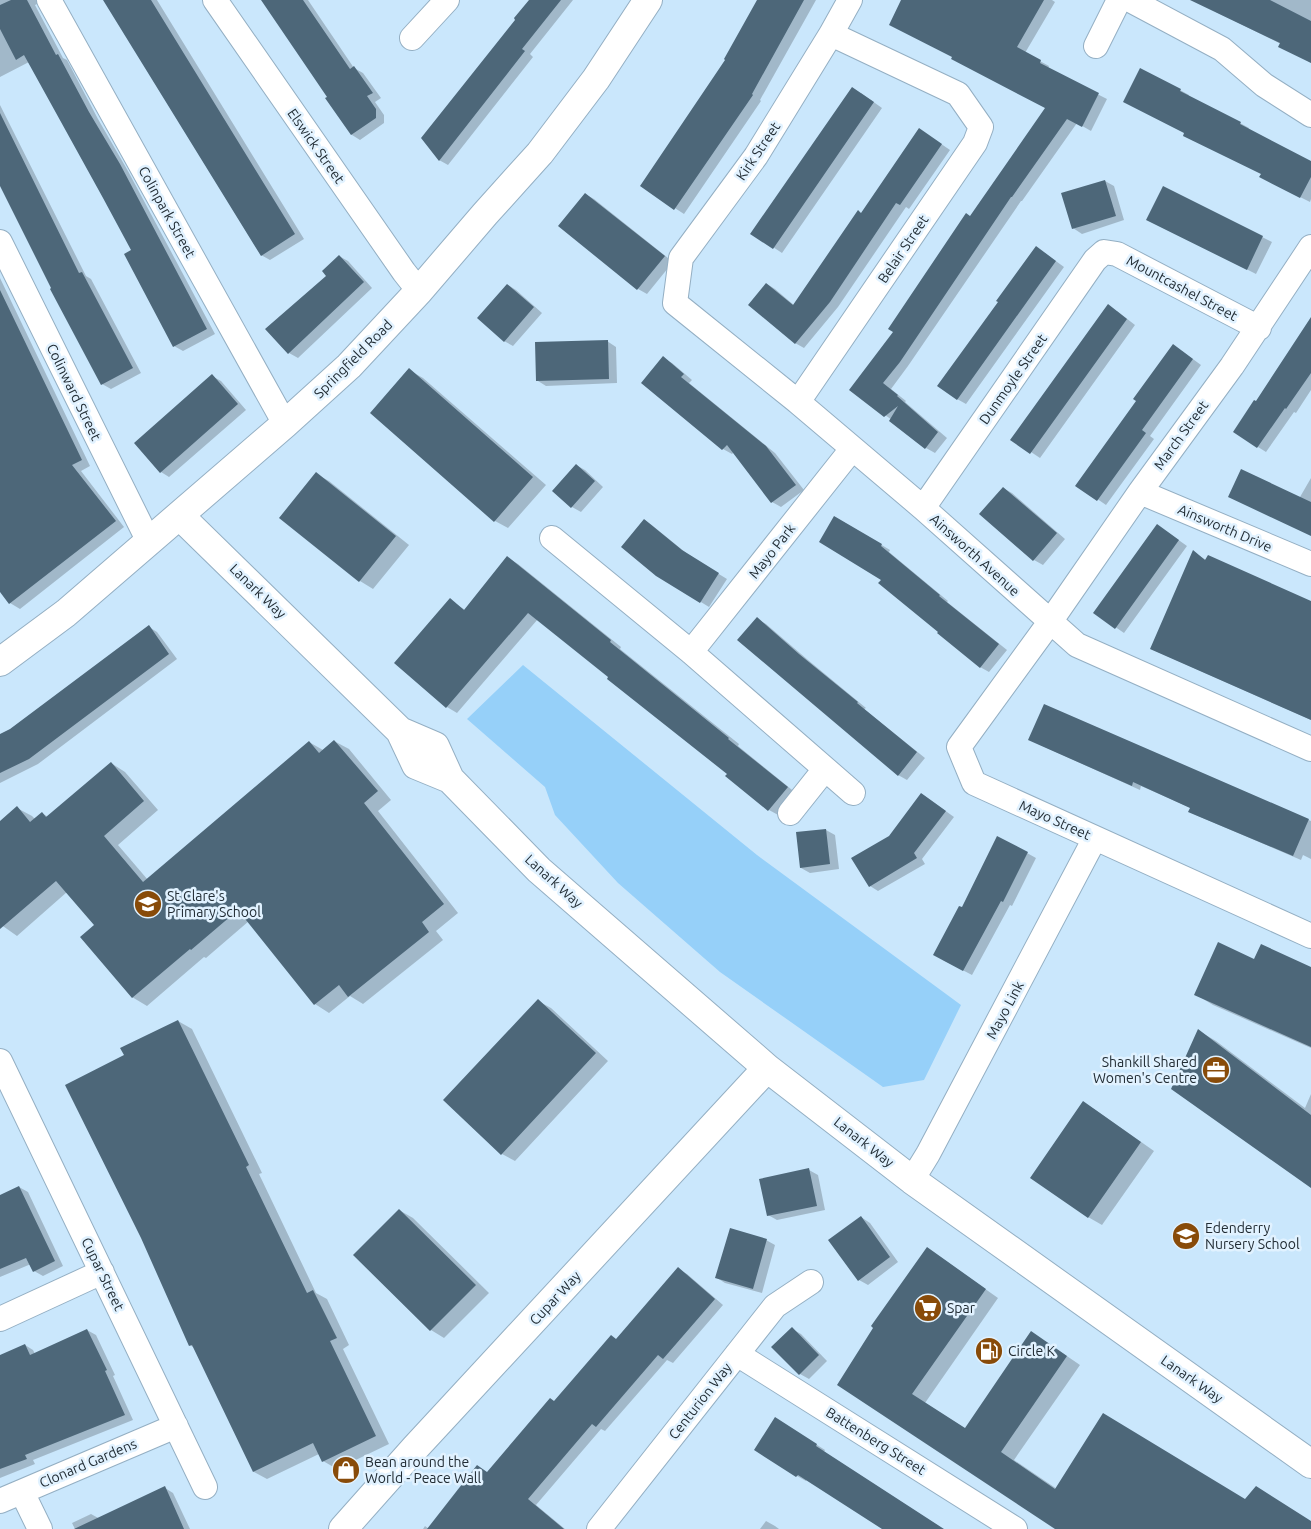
<svg xmlns="http://www.w3.org/2000/svg" width="1311" height="1529" font-family="Ubuntu,sans-serif">
  <style>
    .green { fill: #96d0f9 }
    .shadow { fill: #0003 }
    .building { fill: #4d6779 }
    .lines { fill: none; stroke-linecap: round; stroke-linejoin: round }
    .minor-casing { stroke: #94afc3; stroke-width: 26 }
    .tertiary-casing { stroke: #94afc3; stroke-width: 30 }
    .secondary-casing { stroke: #94afc3; stroke-width: 30 }
    .minor { stroke: #fff; stroke-width: 24 }
    .tertiary { stroke: #fff; stroke-width: 28 }
    .secondary { stroke: #fff; stroke-width: 28 }
    .labels { text-anchor: middle; dominant-baseline: central; stroke-width: 5; stroke-linejoin: round; paint-order: stroke }
    .street-label { font-size: 14px; fill: #222d35; stroke: #e1f2ff }
    .poi-label { font-size: 14px; fill: #222d35; stroke: #e1f2ff; text-anchor: start }
  </style>
  <rect width="100%" height="100%" fill="#cae7fc"/>
  <path class="green" d="M523 665 757 855 961 1005 924 1080 883 1087 720 972 618 883 555 815 545 787 467 719Z"/>
  <path class="shadow" d="M0 0H46L35 5 63 58 67 60 98 119 128 171 215 334 183 351 174 346 133 251 29 62 0 77Z
    M104 0H157L304 239 270 260 261 255Z
    M263 0H308L354 68 363 73 381 98 375 102 384 115V123L360 140 352 135 329 98Z
    M530 0H573L530 54 533 57 448 165 439 160 517 20Z
    M759 0H816L760 100 761 101 684 214 641 186 727 60Z
    M903 0H1052L1055 2 1025 53 1049 66 1048 69 1107 99 1091 131 1077 123 1022 201H1021L908 366 891 389 906 401 905 402 947 438 935 453 926 448 891 421 892 420 850 390 895 332 971 217 1047 108 953 57Z
    M1207 0H1311V63L1281 44 1216 12Z
    M1140 70 1180 90 1189 95 1188 97 1240 123 1249 128 1248 130 1311 162V199L1310 202 1270 182 1262 174 1186 133Z
    M861 93 882 108 782 253 752 233Z
    M0 105 86 276 91 279 141 373 111 389 102 384 0 183Z
    M928 135 950 150 909 209 906 207 838 307 804 348 795 343 767 284 775 289 795 306 862 214Z
    M1105 181 1114 186 1124 220 1082 234 1073 228Z
    M1164 188 1272 242 1256 274 1157 224Z
    M585 194 594 199 673 262 647 294 638 289 560 226Z
    M1045 253 1064 267 966 404 957 399Z
    M339 256 348 261 372 288 298 358 289 353Z
    M0 278 90 466 81 471 124 527 20 609 10 603 0 590Z
    M508 285 516 290 542 313 513 346 504 341Z
    M1117 311 1135 325 1040 458 1016 442Z
    M1311 319V390L1296 413 1294 412 1266 452 1234 432 1256 402Z
    M607 341 616 347 617 383 546 386 538 381Z
    M1182 351 1201 365 1150 436 1154 439 1106 505 1077 485Z
    M663 358 672 363 692 380 689 383 775 453 804 490 781 507 772 502 734 452 732 454 723 449 643 383Z
    M409 370 423 378 546 485 508 528 495 521Z
    M212 376 221 381 246 410 169 477 161 472Z
    M576 465 585 470 603 487 581 512 572 507 553 491Z
    M316 474 329 481 409 545 373 589 360 581 281 518Z
    M1311 478V536L1300 497Z
    M1003 488 1012 493 1065 539 1043 565 1034 560Z
    M835 517 890 550 889 552 948 601 947 602 1007 650 989 672 980 667 940 632Z
    M645 520 653 526 691 557 727 579 709 607 657 575Z
    M1166 531 1187 546 1124 633 1095 613Z
    M1193 552 1206 560 1311 602V720L1151 649Z
    M507 557 518 564 621 647 620 649 739 744 738 746 797 794 780 816 769 810 727 776 729 774 538 619 457 713 447 707 450 600 465 610Z
    M757 619 766 624 808 660 866 708 864 709 925 758 907 780 898 775Z
    M149 627 157 632 177 659 38 764 0 783V735L11 730Z
    M334 741 349 749 391 800 378 811 458 913 436 931 443 940 363 1004 350 996 329 1013 315 1004 249 921 206 958 204 957 147 1006 132 997 96 925 67 892 17 936 0 924V822L17 808 32 816 35 819 42 813 48 817 111 763 125 772 158 810 118 845 148 880 309 742 323 750Z
    M1038 744 1220 783 1311 821V859L1303 855 1301 860 1198 816 1190 812 1191 808 1141 786 1140 790Z
    M922 794 954 817 922 859 925 864 878 891 870 886 890 837Z
    M826 830 835 835 839 869 810 873 801 868 797 833Z
    M1027 853 1036 858 1012 906 1010 905 972 975 943 960 962 909Z
    M1255 960 1311 968V1048L1213 1005 1195 994Z
    M538 1001 551 1008 608 1061 515 1161 502 1154Z
    M178 1021 192 1029 262 1173 259 1174 316 1293 327 1299 349 1345 343 1349 389 1444 337 1469 323 1461 319 1454 267 1479 254 1472 196 1349 190 1345 125 1056Z
    M1199 1031 1216 1041 1305 1108 1311 1094V1187Z
    M1084 1103 1097 1111 1154 1151 1102 1225 1088 1217Z
    M809 1170 818 1175 825 1210 777 1220 768 1215Z
    M19 1187 28 1192 63 1266 43 1276 34 1271 31 1264 0 1277V1196Z
    M399 1210 413 1218 489 1293 444 1338 431 1330 355 1255Z
    M861 1217 870 1223 898 1262 868 1285 859 1280Z
    M766 1240 775 1245 762 1293 725 1283 717 1278Z
    M940 1257 998 1298 925 1403 966 1429 1045 1341 1080 1365 1014 1460 1057 1489 1245 1501 1311 1522V1529H1057L838 1384Z
    M678 1269 687 1274 723 1305 673 1363 667 1360 605 1431 601 1429 536 1505 565 1529H423L425 1526 429 1529 488 1473 554 1402 617 1340Z
    M792 1329 801 1334 827 1361 809 1379 800 1374Z
    M87 1330 96 1335 115 1375 113 1376 133 1420 33 1460 35 1464 0 1478V1357L25 1345 33 1350 35 1354Z
    M784 1424 825 1450 824 1452 943 1529H884L807 1479 806 1481 797 1476Z
    M165 1488 173 1493 190 1529H158Z
    M91 1514 100 1519 104 1529H75L72 1523Z
    M766 1521 775 1526 779 1529H760Z"/>
  <path class="building" d="M11 0H27L56 55 58 54 89 112 120 164 207 329 173 347 124 254 131 250 103 198 24 55 16 60 0 29V5Z
    M103 0H151L295 234 261 256Z
    M261 0H303L350 69 354 66 373 93 367 96 376 109V118L351 135 325 98 327 97Z
    M529 0H561L522 49 525 51 439 161 421 138 515 20 514 18Z
    M757 0H804L752 94 753 95 674 210 640 186 725 60 724 59Z
    M901 0H1044L1017 47 1041 60 1040 63 1099 93 1082 127 1067 119 1012 197H1011L900 362 883 383 898 395 897 396 938 432 925 449 889 421 898 406 884 417 849 390 893 332 888 329 966 213 970 216 1045 108 951 59 952 57 889 25Z
    M1190 0H1270L1311 21V63L1278 47 1280 43Z
    M1140 68 1181 89 1180 91 1241 122 1240 124 1311 161V177L1300 198 1259 177 1261 174 1183 136 1184 133 1123 102Z
    M852 87 874 102 773 249 750 234Z
    M0 113 79 273 82 272 133 368 101 385 50 289 51 288 0 186Z
    M919 128 942 144 900 205 896 203 830 302 795 344 748 305 766 283 793 305 858 210 861 213Z
    M1105 180 1116 216 1072 229 1061 193Z
    M1163 186 1263 236 1247 270 1146 220Z
    M585 193 665 256 637 290 558 226Z
    M1036 246 1056 261 957 400 937 386 998 302 996 301Z
    M339 255 364 282 288 354 265 329 326 276 322 271Z
    M507 284 534 307 504 342 477 318Z
    M0 290 82 460 72 465 116 521 9 604 0 592Z
    M1108 304 1127 319 1030 454 1010 440Z
    M1311 317V373L1286 409 1285 408 1257 448 1233 432 1254 400 1256 401Z
    M608 340 609 379 536 381 535 342Z
    M1173 344 1193 359 1142 430 1146 433 1097 501 1075 486 1136 401 1133 399Z
    M663 356 684 374 681 377 766 446 796 485 771 503 727 445 722 450 641 383Z
    M409 368 533 477 494 522 370 413Z
    M212 374 238 404 160 473 134 443Z
    M576 464 595 481 571 508 552 491Z
    M1241 469 1311 502V536L1228 497Z
    M316 472 396 536 359 582 279 518Z
    M1003 487 1057 533 1033 561 979 514Z
    M834 516 882 544 881 546 940 595 939 596 999 644 980 668 937 633 938 632 878 583 881 580 819 542Z
    M644 519 682 550 719 573 700 603 656 576 621 547Z
    M1157 524 1179 540 1115 629 1093 613Z
    M1193 550 1205 560 1208 555 1311 601V720L1150 649Z
    M507 556 611 640 610 642 729 738 728 739 788 787 768 811 725 776 727 774 607 679 608 677 528 613 446 708 394 663 450 598 464 610Z
    M757 617 799 654 858 702 857 703 917 752 898 776 737 640Z
    M149 625 169 654 29 759 0 773V734L10 729Z
    M1044 704 1309 819 1293 856 1188 812 1190 808 1133 782 1132 786 1028 740Z
    M334 740 378 791 364 803 444 904 422 922 429 932 348 997 339 985 314 1005 238 910 191 950 190 949 132 998 80 937 94 925 56 881 0 929V821L17 806 30 822 42 812 46 817 111 762 144 801 104 836 143 882 309 741 319 753Z
    M921 793 946 811 914 853 917 858 869 887 851 858 889 836Z
    M826 829 830 864 800 868 796 832Z
    M997 836 1028 852 1003 902 1001 901 963 971 933 955 959 906 962 907Z
    M1218 942 1254 959 1261 944 1311 967V1047L1194 995Z
    M538 999 596 1053 501 1155 443 1100Z
    M178 1020 249 1165 246 1167 307 1293 313 1290 337 1338 330 1341 376 1436 322 1462 313 1443 253 1472 192 1345 189 1346 141 1238 65 1085 124 1055 120 1048Z
    M1198 1029 1311 1115V1188L1171 1089Z
    M1083 1101 1141 1142 1088 1218 1030 1178Z
    M809 1168 817 1206 767 1216 759 1179Z
    M19 1186 55 1261 33 1272 26 1258 0 1269V1195Z
    M399 1209 476 1285 430 1331 353 1255Z
    M861 1216 890 1257 858 1281 828 1240Z
    M730 1228 767 1239 753 1289 715 1278Z
    M927 1247 986 1289 912 1394 965 1428 1031 1331 1067 1356 1001 1452 1055 1489 1103 1413 1245 1499 1256 1486 1311 1521V1529H1055L837 1385 873 1328 871 1326Z
    M678 1267 715 1299 663 1359 658 1355 596 1427 592 1424 528 1499 564 1529H427L477 1465 487 1472 550 1398 554 1401 611 1335 616 1339Z
    M792 1327 819 1355 799 1375 771 1347Z
    M87 1329 107 1370 105 1371 125 1415 25 1455 27 1459 0 1469V1355L25 1344 30 1355Z
    M775 1417 817 1444 816 1446 944 1529H882L798 1475 796 1477 754 1450Z
    M165 1486 184 1529H74Z"/>
  <g class="lines">
    <defs>
      <path id="minor" d="M49 0 285 424
        M215 0 404 272 419 291
        M850 0 831 34 756 156 681 258 675 303 798 402 923 508 1077 645 1311 749
        M1130 0 1222 49 1264 85 1311 115
        M412 38 447 0
        M1096 46 1119 0
        M0 242 149 542
        M1311 247 1232 366 1140 492 1050 622 959 747 974 783 1311 936
        M798 402 975 143 981 127 958 94 831 34
        M1140 492 1311 564
        M923 508 1095 260 1104 252 1117 254 1259 328
        M552 538 691 652 853 793
        M691 652 852 449
        M790 813 825 769
        M0 1061 205 1487
        M912 1180 928 1154 1095 838
        M0 1319 102 1272
        M737 1354 1015 1529
        M22 1492 40 1529
        M0 1501 176 1426
        M599 1529 775 1306 811 1282"/>
      <path id="tertiary" d="M180 516 400 731 416 765 450 779
        M400 731 435 746 450 779 539 870 767 1068 912 1180 1311 1464
        M343 1529 415 1448 767 1068"/>
      <path id="secondary" d="M0 662 66 613 285 424 349 366 419 291 485 214 540 153 596 79 648 0"/>
    </defs>
    <use href="#minor" class="minor-casing"/>
    <use href="#tertiary" class="tertiary-casing"/>
    <use href="#secondary" class="secondary-casing"/>
    <use href="#minor" class="minor"/>
    <use href="#tertiary" class="tertiary"/>
    <use href="#secondary" class="secondary"/>
  </g>
  <defs>
    <symbol id="school-disc" viewBox="-11 -11 22 22"><circle r="9.5" fill="#884b09" stroke="#e1f2ff"/><path d="M0-5L7-2L0 1L-7-2ZM-4 1L0 2.5L4 1V4Q0 6-4 4Z" fill="#fff"/></symbol>
    <symbol id="office-disc" viewBox="-11 -11 22 22"><circle r="9.5" fill="#884b09" stroke="#e1f2ff"/><path d="M-6-3h4V-5.5h4V-3h4V5H-6ZM-1-4.5V-3h2v-1.5ZM-6 0V1H6V0Z" fill="#fff"/></symbol>
    <symbol id="supermarket-disc" viewBox="-11 -11 22 22"><circle r="9.5" fill="#884b09" stroke="#e1f2ff"/><path d="M-6-5.5h2.5l.6 2H6L4.5 2H-2.5L-4.4-4H-6ZM-1.5 3.2a1.3 1.3 0 1 0 .1 0ZM3 3.2a1.3 1.3 0 1 0 .1 0Z" fill="#fff"/></symbol>
    <symbol id="fuel-disc" viewBox="-11 -11 22 22"><circle r="9.5" fill="#884b09" stroke="#e1f2ff"/><path d="M-5.5-6h7V0h2V4h1.3V-2.5L3-4.5l.8-.8L6-3V5H2.5V1h-1V6h-7ZM-4.2-4.7v3.2H.2V-4.7Z" fill="#fff"/></symbol>
    <symbol id="shop-disc" viewBox="-11 -11 22 22"><circle r="9.5" fill="#884b09" stroke="#e1f2ff"/><path d="M-5-2.5h2.3a2.7 3.5 0 0 1 5.4 0H5L5.5 6h-11ZM-1.5-2.5h3a1.5 2.3 0 0 0-3 0Z" fill="#fff"/></symbol>
  </defs>
  <g fill-rule="evenodd">
    <use href="#school-disc" x="132" y="888" width="32" height="32"/>
    <use href="#office-disc" x="1200" y="1054" width="32" height="32"/>
    <use href="#school-disc" x="1170" y="1220" width="32" height="32"/>
    <use href="#supermarket-disc" x="912" y="1292" width="32" height="32"/>
    <use href="#fuel-disc" x="973" y="1335" width="32" height="32"/>
    <use href="#shop-disc" x="330" y="1454" width="32" height="32"/>
  </g>
  <g class="labels">
    <g class="street-label">
      <text transform="translate(316 146) rotate(55)">Elswick Street</text>
      <text transform="translate(758 151) rotate(-56)">Kirk Street</text>
      <text transform="translate(167 212) rotate(61)">Colinpark Street</text>
      <text transform="translate(903 249) rotate(-56)">Belair Street</text>
      <text transform="translate(1182 288) rotate(28)">Mountcashel Street</text>
      <text transform="translate(353 359) rotate(-45)">Springfield Road</text>
      <text transform="translate(1013 379) rotate(-55)">Dunmoyle Street</text>
      <text transform="translate(74 392) rotate(64)">Colinward Street</text>
      <text transform="translate(1181 435) rotate(-54)">March Street</text>
      <text transform="translate(1225 528) rotate(23)">Ainsworth Drive</text>
      <text transform="translate(772 551) rotate(-52)">Mayo Park</text>
      <text transform="translate(975 555) rotate(42)">Ainsworth Avenue</text>
      <text transform="translate(258 591) rotate(44)">Lanark Way</text>
      <text transform="translate(1055 820) rotate(24)">Mayo Street</text>
      <text transform="translate(554 881) rotate(42)">Lanark Way</text>
      <text transform="translate(1005 1010) rotate(-62)">Mayo Link</text>
      <text transform="translate(864 1142) rotate(38)">Lanark Way</text>
      <text transform="translate(103 1274) rotate(64)">Cupar Street</text>
      <text transform="translate(555 1298) rotate(-47)">Cupar Way</text>
      <text transform="translate(1192 1379) rotate(35)">Lanark Way</text>
      <text transform="translate(700 1401) rotate(-52)">Centurion Way</text>
      <text transform="translate(876 1441) rotate(32)">Battenberg Street</text>
      <text transform="translate(88 1463) rotate(-23)">Clonard Gardens</text>
    </g>
    <g class="poi-label">
      <text x="167" y="896">St Clare's<tspan x="167" dy="16">Primary School</tspan></text>
      <text x="1197" y="1062" text-anchor="end">Shankill Shared<tspan x="1197" dy="16">Women's Centre</tspan></text>
      <text x="1205" y="1228">Edenderry<tspan x="1205" dy="16">Nursery School</tspan></text>
      <text x="947" y="1308">Spar</text>
      <text x="1008" y="1351">Circle K</text>
      <text x="365" y="1462">Bean around the<tspan x="365" dy="16">World - Peace Wall</tspan></text>
    </g>
  </g>
</svg>
